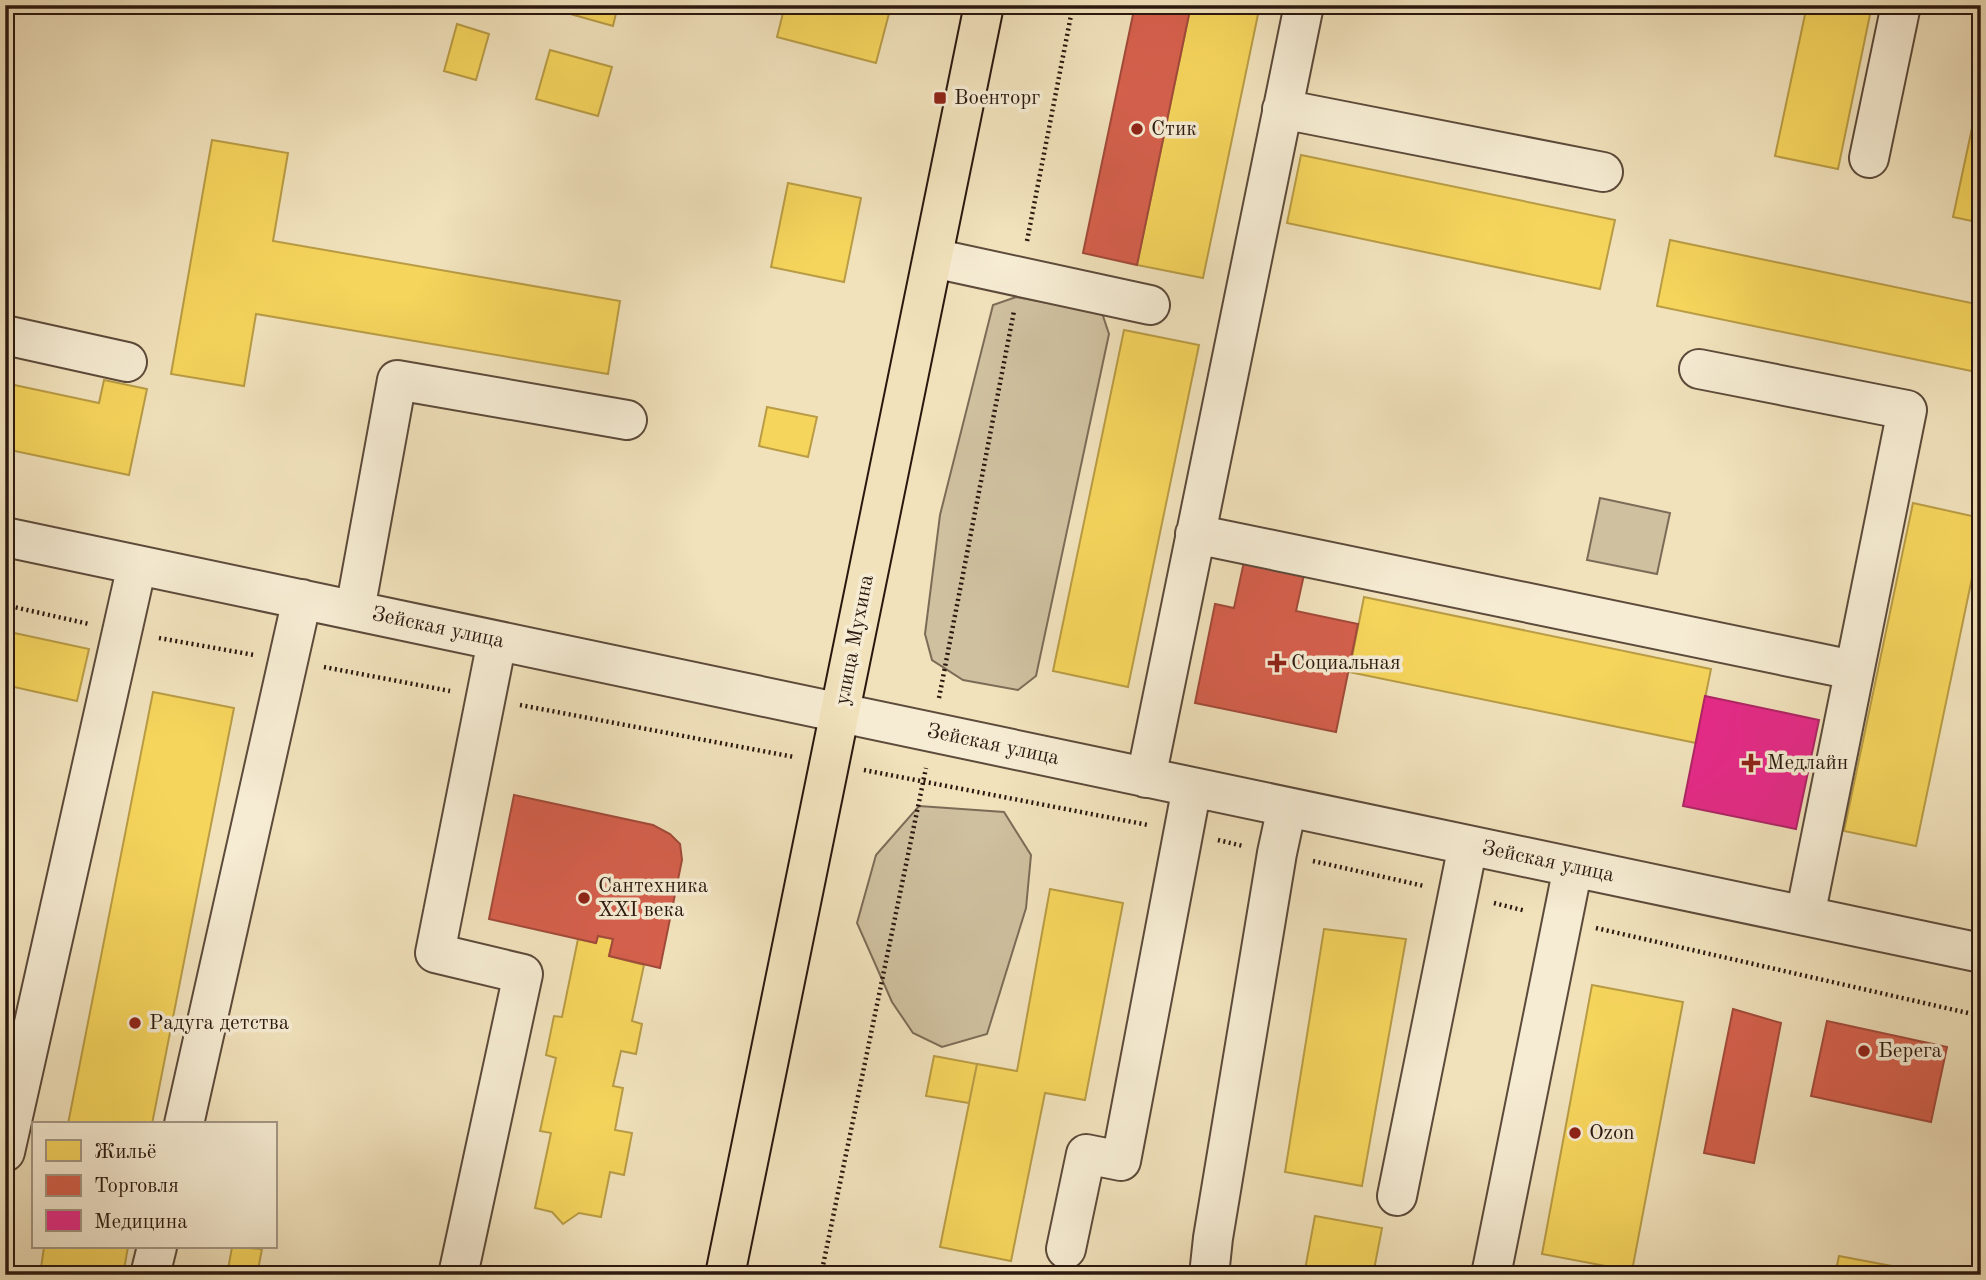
<svg xmlns="http://www.w3.org/2000/svg" width="1986" height="1280" font-family="'Old Standard TT',serif">
  <style>
    .green { fill: #cfc09f; stroke: #7c6c57; stroke-width: 2 }
    .homes { fill: #f6d55c; stroke: #b99c45; stroke-width: 2 }
    .shops { fill: #d6604d; stroke: #a24a3a; stroke-width: 2 }
    .health { fill: #e7298a; stroke: #ae2465; stroke-width: 2 }
    .lines { fill: none; stroke-linecap: round; stroke-linejoin: round }
    .minor-casing { stroke: #5c4a3a; stroke-width: 42 }
    .major-casing { stroke: #2a180f; stroke-width: 42 }
    .path { stroke: #2a180f; stroke-width: 4.5; stroke-dasharray: 2 3.5; stroke-linecap: butt }
    .minor { stroke: #f6ecd3; stroke-width: 38 }
    .major { stroke: #f1e2bc; stroke-width: 38 }
    .poi-dot { fill: #8f2418; stroke: #f6ecd3; stroke-width: 2.5 }
    .labels { text-anchor: middle; dominant-baseline: central; stroke-width: 7; stroke-linejoin: round; paint-order: stroke }
    .poi-label { font-size: 21px; fill: #2a180f; stroke: #f6ecd3; text-anchor: start }
    .street-label { font-size: 21px; fill: #2a180f; stroke: #f6ecd3 }
  </style>
  <rect width="100%" height="100%" fill="#f1e2bc"/>
  <filter id="stains"><feTurbulence type="fractalNoise" baseFrequency=".00286" numOctaves="4"/><feColorMatrix values="0 0 0 0 .2 0 0 0 0 .09 0 0 0 0 .02 0 0 0 .5 -.17"/></filter>
  <radialGradient id="worn" r=".72"><stop offset=".6" stop-color="#630" stop-opacity="0"/><stop offset="1" stop-color="#630" stop-opacity=".3"/></radialGradient>
  <path class="green" d="M1016 297 1102 313 1109 334 1036 676 1018 690 963 680 932 660 925 634 940 515 993 305Z
    M1600 498 1670 513 1657 574 1587 560Z
    M919 806 1004 812 1031 855 1026 908 987 1034 942 1047 913 1033 892 1002 857 923 876 855Z"/>
  <path class="homes" d="M557 5H618L613 26 556 10Z
    M785 5 891 6 876 63 777 37Z
    M1191 5H1260L1203 278 1137 265Z
    M1807 5H1872L1838 169 1775 156Z
    M457 24 489 34 476 80 444 71Z
    M550 50 612 67 598 116 536 99Z
    M1981 86V223L1953 217Z
    M212 140 288 153 273 241 620 301 608 374 256 314 244 386 171 374Z
    M1301 155 1615 220 1600 289 1287 223Z
    M788 183 861 198 844 282 771 267Z
    M1670 240 1981 305V373L1657 306Z
    M1124 330 1199 345 1128 687 1053 671Z
    M104 380 147 389 129 475 5 449V383L99 403Z
    M767 407 817 417 808 457 759 446Z
    M1913 503 1981 518V535L1916 846 1844 831Z
    M1364 597 1711 669 1696 743 1349 672Z
    M5 631 89 649 77 701 5 685Z
    M153 692 234 708 152 1124H68Z
    M5 806 12 807 5 839Z
    M1050 889 1123 903 1085 1100 1045 1093 1011 1261 940 1247 977 1064 1017 1071Z
    M1324 929 1406 939 1362 1186 1285 1172Z
    M598 936 613 939 609 956 644 965 632 1021 642 1024 636 1054 621 1051 613 1086 623 1088 615 1130 632 1133 624 1175 610 1172 601 1217 579 1213 563 1224 552 1212 535 1208 551 1133 540 1131 556 1058 546 1055 554 1016 562 1017 578 939 596 943Z
    M1592 985 1683 1002 1632 1271 1542 1254Z
    M934 1056 977 1064 969 1103 926 1096Z
    M1315 1216 1382 1228 1373 1275H1304Z
    M44 1247H128L123 1275H40Z
    M232 1247 262 1249 257 1275H227Z
    M1839 1256 1908 1269 1907 1275H1835Z"/>
  <path class="shops" d="M1135 5H1191L1137 265 1083 253Z
    M1245 557 1305 570 1296 611 1358 624 1336 732 1195 703 1215 604 1234 608Z
    M514 795 653 825 670 834 680 844 682 860 660 968 609 956 613 939 598 936 596 943 489 919Z
    M1733 1009 1781 1023 1754 1163 1704 1153Z
    M1827 1021 1947 1047 1931 1122 1811 1096Z"/>
  <path class="health" d="M1705 696 1819 720 1796 829 1683 806Z"/>
  <g class="lines">
    <defs>
      <path id="minor" d="M1282 109 1603 172
        M1869 158 1901 5
        M933 258 1150 305
        M5 335 127 362
        M1699 369 1907 410 1805 916
        M1195 534 1853 670
        M5 537 1981 953
        M355 610 397 380 627 420
        M1146 778 1304 5
        M184 1124 302 599
        M5 1152 137 565
        M1397 1196 1468 845
        M1066 1249 1086 1154 1121 1161 1192 787
        M150 1275 157 1247
        M458 1275 523 974 435 953 497 641
        M1209 1275 1213 1238 1277 853 1287 807
        M1491 1275 1573 867"/>
      <path id="major" d="M725 1275 984 5"/>
    </defs>
    <use href="#minor" class="minor-casing"/>
    <use href="#major" class="major-casing"/>
    <path class="path" d="M1027 241 1073 5
      M5 605 89 624
      M159 638 254 655
      M324 667 450 691
      M939 698 1014 311
      M520 705 794 757
      M864 770 1148 825
      M1218 840 1243 846
      M1313 861 1424 886
      M1494 903 1526 911
      M1596 928 1981 1016
      M821 1275 926 768"/>
    <use href="#minor" class="minor"/>
    <use href="#major" class="major"/>
  </g>
  <g class="poi-dot">
    <rect x="933" y="91" width="14" height="14" rx="3.5"/>
    <circle cx="1137" cy="129" r="7"/>
    <path d="M1273.5 652.5h7v7h7v7h-7v7h-7v-7h-7v-7h7z"/>
    <path d="M1747.5 752.5h7v7h7v7h-7v7h-7v-7h-7v-7h7z"/>
    <circle cx="584" cy="898" r="7"/>
    <circle cx="135" cy="1023" r="7"/>
    <circle cx="1864" cy="1051" r="7"/>
    <circle cx="1575" cy="1133" r="7"/>
  </g>
  <g class="labels">
    <g class="poi-label">
      <text x="954" y="98">Военторг</text>
      <text x="1151" y="129">Стик</text>
      <text x="1291" y="663">Социальная</text>
      <text x="1767" y="763">Медлайн</text>
      <text x="598" y="886">Сантехника<tspan x="598" dy="24">XXI века</tspan></text>
      <text x="149" y="1023">Радуга детства</text>
      <text x="1878" y="1051">Берега</text>
      <text x="1589" y="1133">Ozon</text>
    </g>
    <g class="street-label">
      <text transform="translate(438 628) rotate(12)">Зейская улица</text>
      <text transform="translate(855 640) rotate(-79)">улица Мухина</text>
      <text transform="translate(993 745) rotate(12)">Зейская улица</text>
      <text transform="translate(1548 862) rotate(12)">Зейская улица</text>
    </g>
  </g>
  <rect width="1986" height="1280" fill="none" stroke="#f1e2bc" stroke-width="28"/>
  <rect x="7" y="7" width="1972" height="1266" fill="none" stroke="#2a180f" stroke-width="3.5"/>
  <rect x="14" y="14" width="1958" height="1252" fill="none" stroke="#2a180f" stroke-width="2"/>
  <rect x="32" y="1122" width="245" height="126" fill="#f6ecd3" stroke="#a49785" stroke-width="2"/>
  <rect x="46" y="1140" width="35" height="21" fill="#f6d55c" stroke="#a49785" stroke-width="2"/>
  <text x="94" y="1158" font-size="21" fill="#2a180f">Жильё</text>
  <rect x="46" y="1175" width="35" height="21" fill="#d6604d" stroke="#a49785" stroke-width="2"/>
  <text x="94" y="1192" font-size="21" fill="#2a180f">Торговля</text>
  <rect x="46" y="1210" width="35" height="21" fill="#e7298a" stroke="#a49785" stroke-width="2"/>
  <text x="94" y="1228" font-size="21" fill="#2a180f">Медицина</text>
  <rect width="100%" height="100%" filter="url(#stains)"/>
  <rect width="100%" height="100%" fill="url(#worn)"/>
</svg>
